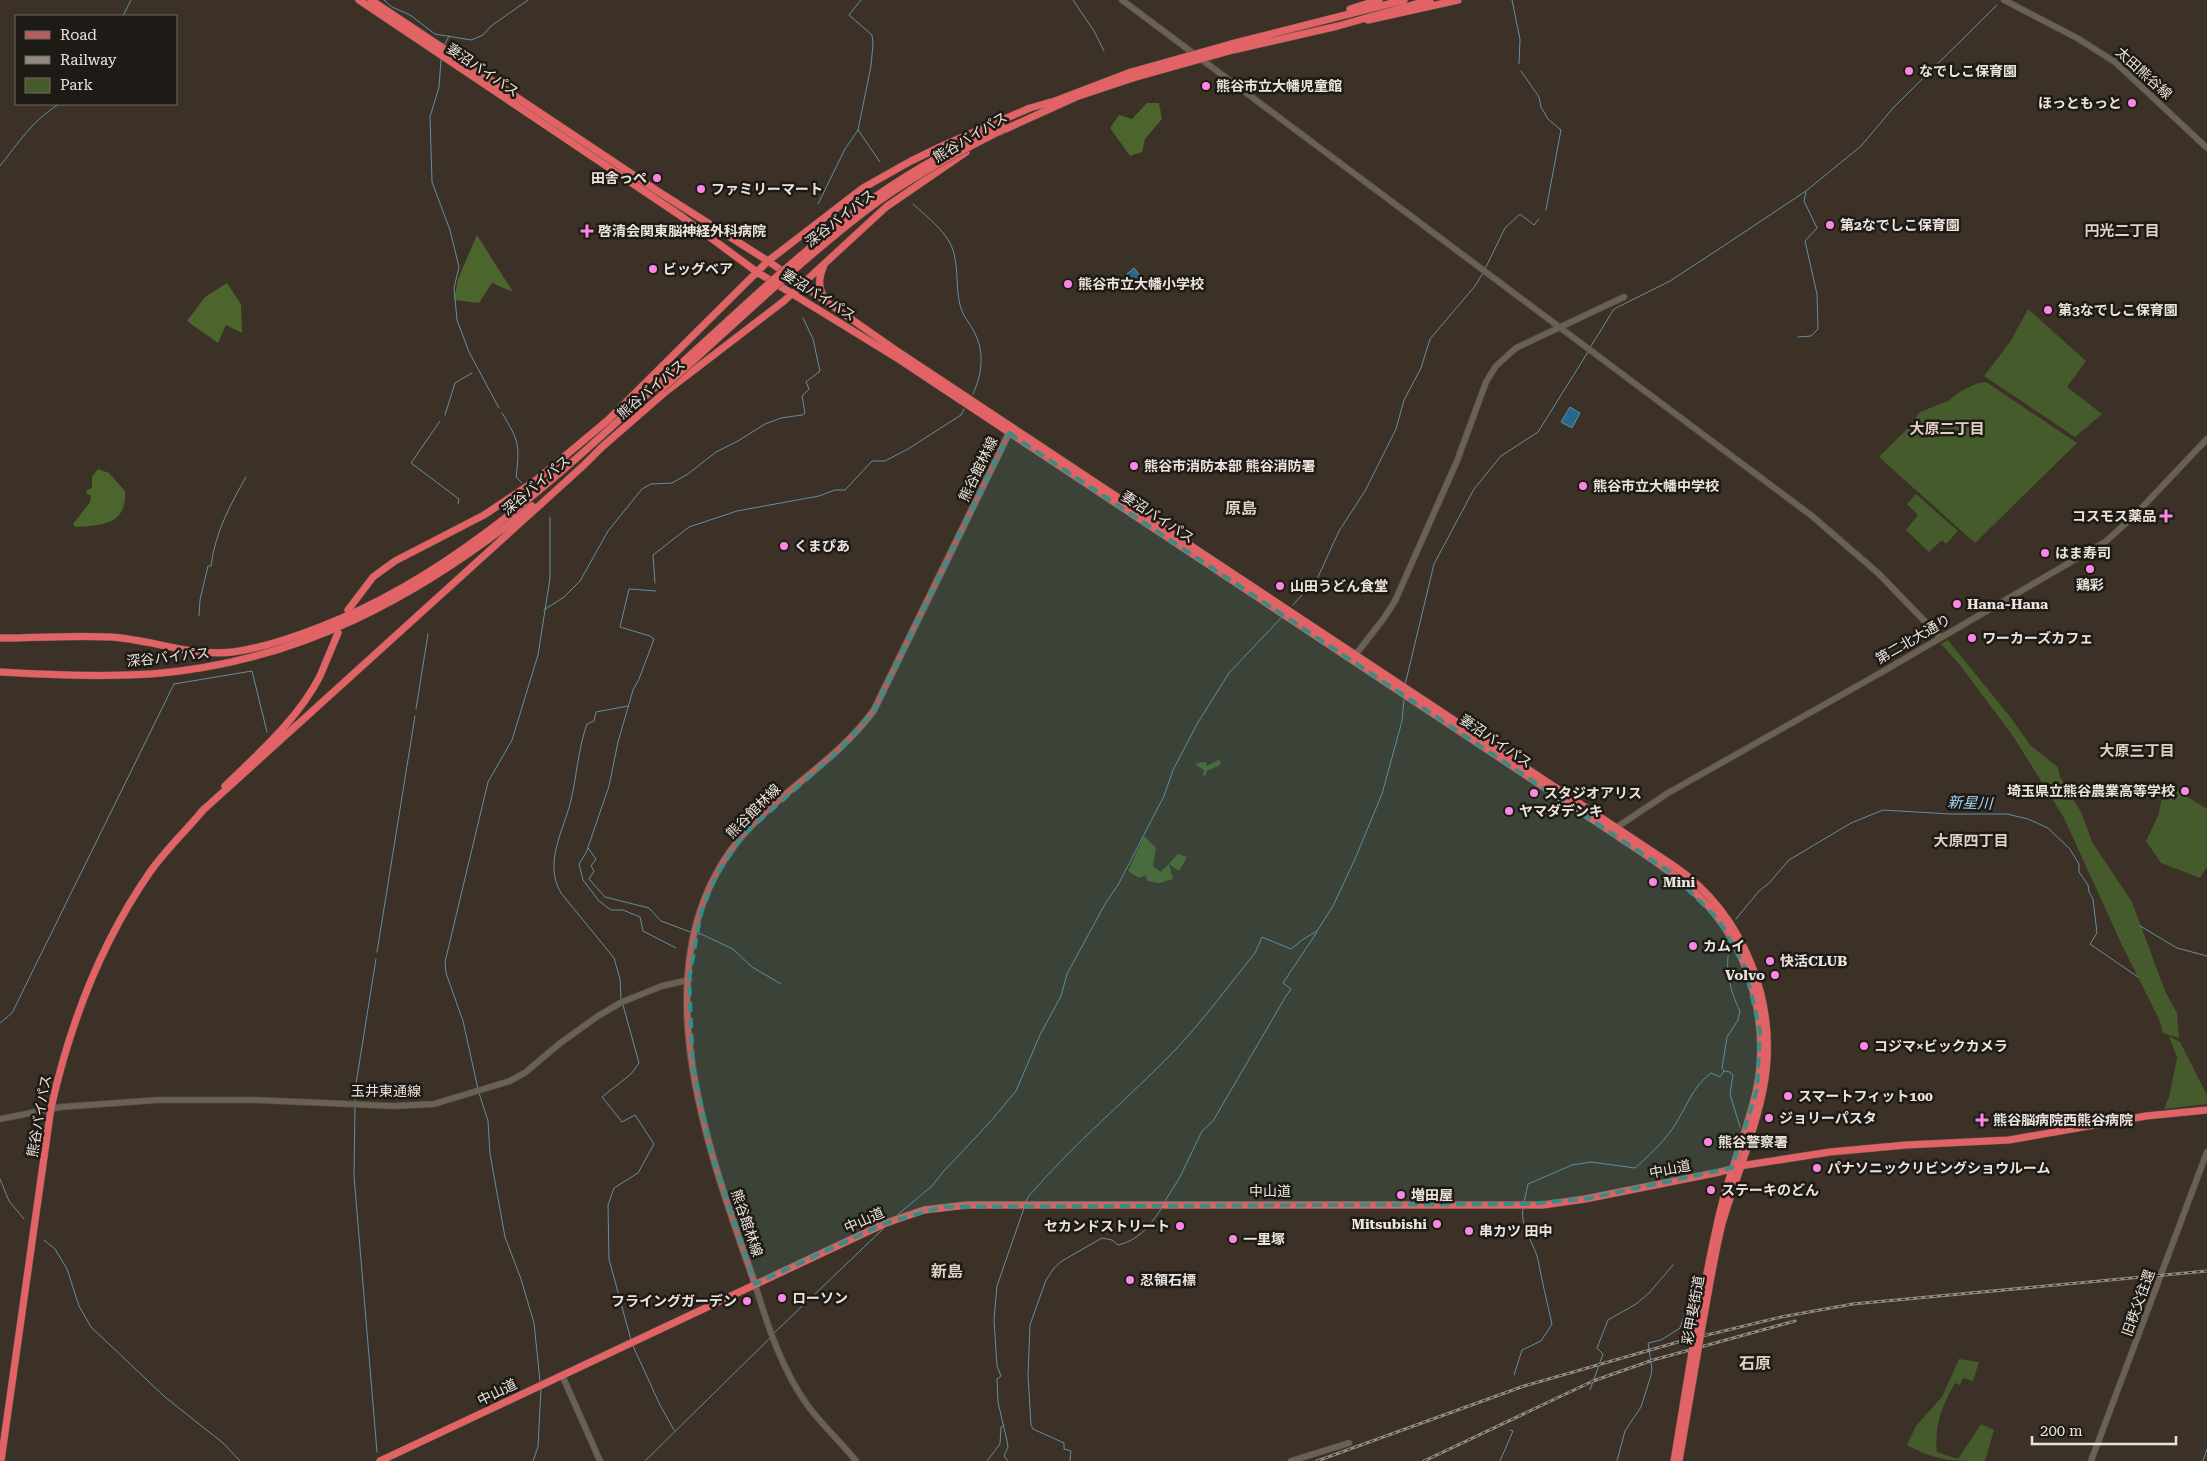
<svg xmlns="http://www.w3.org/2000/svg" width="2207" height="1461" font-family="'Roboto Serif','Noto Sans JP',serif">
  <style>
    .green { fill: #455b2c }
    .forest { fill: #4b652d }
    .water { fill: #27698d; stroke: #628ea5 }
    .lines { fill: none; stroke-linecap: round; stroke-linejoin: round }
    .stream { stroke: #628ea5; stroke-width: 1 }
    .secondary-casing { stroke: #564e44; stroke-width: 7 }
    .primary-casing { stroke: #564e44; stroke-width: 8 }
    .highway-casing { stroke: #564e44; stroke-width: 8 }
    .secondary { stroke: #6b6054; stroke-width: 5.5 }
    .primary { stroke: #b2625e; stroke-width: 6 }
    .highway { stroke: #e26365; stroke-width: 7 }
    .rail-casing { stroke: #928980; stroke-width: 3 }
    .rail { stroke: #1e1a15; stroke-width: 1; stroke-dasharray: 4; stroke-linecap: butt }
    .highway-bridge-casing { stroke: #564e44; stroke-width: 8; stroke-linecap: butt }
    .highway-bridge { stroke: #e26365; stroke-width: 7 }
    .marked { fill: #3b8c84; fill-opacity: 0.2; stroke: #3b8c84; stroke-width: 4; stroke-dasharray: 10 6; stroke-linejoin: round }
    .poi-dot { fill: #fb87e5; stroke: #1e1a15; stroke-width: 2 }
    .labels { text-anchor: middle; dominant-baseline: central; stroke-width: 5; stroke-linejoin: round; paint-order: stroke }
    .street-label { font-size: 14px; fill: #ebe4dd; stroke: #1e1a15 }
    .poi-label { font-size: 14px; font-weight: bold; fill: #ebe4dd; stroke: #1e1a15; text-anchor: start }
    .neighbourhood-label { font-size: 15px; font-weight: bold; fill: #ded1c3; stroke: #1e1a15 }
    .water-label { font-size: 15px; font-style: italic; fill: #a1d5f5; stroke: #1e1a15 }
    .quarter-label { font-size: 16px; font-weight: bold; fill: #ded1c3; stroke: #1e1a15 }
  </style>
  <rect width="100%" height="100%" fill="#3b3126"/>
  <path class="green" d="M2028 309 2086 361 2067 387 2102 414 2075 437 1984 376 2010 342Z
    M1986 382 2077 443 1975 543 1879 457 1908 428 1920 412 1948 401 1961 391 1978 383Z
    M1916 494 1958 531 1946 544 1942 540 1929 552 1906 530 1918 515 1907 504Z
    M1948 640 2011 718 2030 745 2058 767 2060 777 2082 814 2092 842 2132 902 2165 991 2177 1013 2179 1038 2163 1033 2159 1019 2121 943 2064 818 2013 736 1960 665 1941 644Z
    M2167 784 2207 809V867L2200 878 2161 863 2146 841 2158 816 2164 789Z
    M2169 1036 2180 1042 2207 1095V1104L2164 1109 2169 1097 2177 1058Z
    M1959 1359 1979 1362 1973 1381 1963 1378 1960 1385 1955 1383C1942 1406 1934 1426 1937 1452L1958 1459 1981 1424 1994 1430 1985 1461C1950 1461 1937 1461 1907 1445L1916 1426 1942 1397Z"/>
  <path class="forest" d="M1147 103H1159L1162 119 1145 139 1142 152 1130 156 1110 128 1119 115 1132 119Z
    M477 235 513 292 492 283 479 303 454 300 458 279Z
    M227 283 241 304 242 333 226 325 218 343 187 321 205 297Z
    M98 469 109 473 125 491C127 526 101 525 75 527L73 524 90 502 91 495 86 494 87 490 92 488V477Z
    M1218 760 1221 762 1220 765 1207 771 1205 776 1203 775 1204 770 1196 765 1197 763 1206 762 1207 766Z
    M1144 836 1156 848 1153 866 1161 872 1178 854 1187 857 1179 871 1169 864 1173 879 1159 883 1147 881 1146 875 1139 878 1128 871Z"/>
  <path class="water" d="M1134 268 1145 282 1138 287 1127 274Z
    M1570 407 1580 413 1572 428 1561 422Z"/>
  <g class="lines">
    <path class="stream" d="M384 0 392 7 410 15 435 34 471 40 483 35 491 26 528 0
      M1073 0 1094 31 1104 51
      M1512 0 1520 39 1519 64
      M123 16 131 0
      M444 46 449 36
      M441 60 439 87 430 117 432 182 450 230 459 267 454 288 457 320 469 352 499 408
      M1521 71 1539 97 1541 107 1548 119 1561 130 1546 210
      M858 130 880 162
      M0 166C20 141 31 122 59 104
      M818 204 845 149 858 130 871 66 873 44 872 35 849 15 861 0
      M913 204C927 217 950 234 954 254 959 272 955 294 962 311 964 317 969 322 972 328 985 349 983 372 973 394
      M1485 269 1505 228 1520 214 1534 225 1539 219
      M1798 337 1811 336 1818 329 1817 294 1805 241 1817 228 1804 201 1806 192
      M1591 346 1614 309 1670 281 1731 241 1806 191 1861 146 1893 108 1997 5
      M502 413C519 441 520 445 516 477L522 483
      M445 415 455 383 472 373
      M440 421 411 463 459 499 458 504
      M655 583 653 555 689 527 737 511 819 496 835 490H845L872 461H885L908 449 961 415 964 409
      M656 591 629 589 620 627 650 636 654 639 639 679 633 690 618 742 609 786 586 853 579 864 583 880 599 901 611 910H623L640 917 643 931 676 948
      M1293 605 1318 577 1339 531 1365 491 1396 429 1404 400 1421 368 1430 339 1475 286 1483 273
      M544 610 564 597 580 581 608 531 642 489 651 484 672 483 688 474 716 452 738 441 765 424 781 418 802 415 805 413 802 396 809 389 806 382 820 371 813 339 803 318
      M199 616 200 600 208 566H211C215 533 230 505 246 477
      M1405 685 1434 564 1474 489 1501 456 1538 432 1588 352
      M416 709 428 634
      M588 848 596 859 591 866 594 871 589 879 605 897 649 908 661 921 693 933
      M1736 919 1759 891 1769 883 1789 860 1851 823 1883 810 1950 814H2007L2028 819 2048 828 2069 848 2079 864V872L2088 885 2089 892 2093 899 2097 933 2090 944 2138 977
      M2140 926 2177 948 2207 956
      M697 934H701L733 949 752 967 781 984
      M1730 945C1724 967 1730 991 1740 1011L1738 1020 1727 1037 1722 1068 1724 1071 1730 1072 1733 1075 1730 1094 1740 1127
      M377 952 415 716
      M621 999 620 979 614 958 561 893C543 863 564 830 571 800 577 775 578 749 587 724L594 721 596 712 628 706
      M623 1005 639 1063 631 1074 602 1097 622 1122 635 1115 654 1144 638 1173 614 1188 608 1205 609 1259 631 1340
      M0 1023 12 1013 174 684 252 671 267 732
      M478 1089 463 1021 446 973 445 962 488 782 512 740 538 655 550 578V517
      M479 1093 488 1121 490 1154 505 1237 521 1279 534 1323 540 1381
      M355 1102V1090L376 959
      M355 1106 354 1176 377 1452
      M0 1179 9 1201 24 1219
      M1165 1201 1180 1177 1202 1131 1213 1121 1286 996 1291 989 1283 983 1317 932
      M1026 1202 1028 1197C1074 1143 1128 1099 1177 1048 1205 1018 1229 985 1255 953L1262 937 1291 949 1302 940 1317 931 1333 906 1355 859 1382 794 1402 721 1404 699
      M1524 1202 1528 1184 1572 1165 1591 1162 1635 1168C1648 1157 1662 1143 1673 1128 1686 1109 1691 1088 1711 1073L1720 1077 1724 1071
      M896 1216 932 1186 943 1172 990 1122 1016 1091 1040 1035 1061 996 1067 974 1105 904 1118 885 1164 796 1173 770 1197 724 1229 673 1281 618
      M44 1240 55 1249 67 1269 79 1306 91 1327 165 1397 223 1443 240 1461
      M1694 1282 1696 1275
      M773 1334 884 1228
      M633 1346 660 1405 674 1430
      M1514 1375 1522 1350 1541 1341 1552 1324C1547 1302 1542 1281 1538 1260 1534 1242 1520 1228 1523 1208
      M1590 1390 1603 1354 1597 1348 1608 1320 1636 1304 1649 1293 1673 1265
      M533 1461 538 1447 541 1388
      M645 1461 771 1337
      M987 1461 1000 1444 1001 1427 1004 1425
      M1008 1461 1004 1456 1008 1447 1007 1441 998 1402 997 1379 1001 1376 997 1366 994 1320 997 1286 1024 1208
      M1070 1461 1071 1451 1064 1449V1443L1033 1429 1031 1425 1028 1375 1030 1325 1046 1280 1054 1268 1062 1261 1102 1238 1112 1240 1118 1245C1139 1240 1149 1227 1161 1209
      M1500 1461 1513 1431 1510 1430
      M1617 1461 1625 1431 1641 1407 1651 1375 1652 1369 1648 1343 1661 1340 1680 1328 1692 1291
      M2203 1461 2207 1449"/>
    <defs>
      <path id="secondary" d="M1122 0 1812 516 1878 573 1940 637
        M2004 0 2077 38 2115 62 2207 148
        M1353 658 1384 618 1395 601 1457 461 1486 382 1496 366 1516 348 1624 297
        M1614 829 1668 793 1882 672 2105 542 2133 517 2207 439
        M0 1119 61 1107 158 1100H256L394 1106 434 1104 510 1081 526 1072 559 1044 598 1016 622 1002 662 986 689 980
        M755 1284C768 1327 782 1370 808 1406 823 1426 841 1442 856 1461
        M562 1375 600 1461
        M1291 1461 1349 1443
        M2091 1461 2207 1152"/>
      <path id="primary" d="M755 1284C708 1149 635 960 743 835 783 789 838 760 874 710L1009 433"/>
      <path id="highway" d="M359 0 681 216 757 272 897 358 1610 831C1645 855 1681 876 1709 907 1752 956 1770 1028 1756 1092 1748 1127 1734 1161 1724 1196 1712 1242 1704 1287 1696 1333
        M371 0 659 192 768 261 900 353 1674 866C1745 915 1780 1006 1763 1090 1754 1136 1735 1179 1722 1224 1713 1260 1708 1296 1701 1332
        M1350 9 1379 0
        M1368 20 1458 0
        M1231 44 1404 0
        M1233 50 1338 26 1430 0
        M1047 104 1131 72
        M999 132 1076 97 1133 78
        M824 265C818 279 818 287 825 300
        M348 610 373 577 395 561 484 515 535 481 608 420 768 261 863 188 911 161 942 146 1030 108 1051 102
        M0 638C36 638 73 635 110 637 151 639 191 657 233 652 263 648 292 638 320 627 454 576 557 476 661 382
        M0 672C50 675 101 677 151 674 297 663 419 597 532 506
        M225 786C259 753 298 719 320 676 326 662 332 647 338 633
        M201 812 584 465 602 447 664 393 784 301 886 207 966 152
        M1 1461 51 1108C70 1023 100 944 150 872 167 848 186 831 204 809
        M380 1461 886 1223 924 1210 967 1205H1543L1585 1199 1720 1172 1740 1166 1830 1152 1906 1145 2009 1140 2146 1116 2207 1110
        M1674 1461 1692 1352
        M1679 1461 1698 1350"/>
    </defs>
    <use href="#secondary" class="secondary-casing"/>
    <use href="#primary" class="primary-casing"/>
    <use href="#highway" class="highway-casing"/>
    <use href="#secondary" class="secondary"/>
    <use href="#primary" class="primary"/>
    <use href="#highway" class="highway"/>
    <defs>
      <path id="rail" d="M1317 1461 1524 1386 1678 1342 1781 1317 1853 1304 2207 1271
        M1424 1461 1593 1381 1653 1360 1795 1321"/>
    </defs>
    <use href="#rail" class="rail-casing"/>
    <use href="#rail" class="rail"/>
    <defs>
      <path id="highway-bridge" d="M1131 72 1231 44
        M1133 78 1233 50
        M661 382C727 322 791 260 861 207 905 174 953 148 1001 124
        M662 389C729 329 793 267 864 212 907 179 955 154 1004 129
        M1698 1350 1701 1332
        M1692 1352 1696 1333"/>
    </defs>
    <use href="#highway-bridge" class="highway-bridge-casing"/>
    <use href="#highway-bridge" class="highway-bridge"/>
  </g>
  <path class="marked" d="M1009 433 1670 872 1719 920 1745 967 1760 1031 1757 1090 1732 1168 1585 1199 1527 1204 942 1207 886 1223 755 1284 711 1153 693 1067 689 980 701 912 717 874 744 834 841 749 874 710Z"/>
  <g class="poi-dot">
    <circle cx="1909" cy="71" r="5"/>
    <circle cx="1206" cy="86" r="5"/>
    <circle cx="2132" cy="103" r="5"/>
    <circle cx="657" cy="178" r="5"/>
    <circle cx="701" cy="189" r="5"/>
    <circle cx="1830" cy="225" r="5"/>
    <path d="M584.5 223.5h5v5h5v5h-5v5h-5v-5h-5v-5h5z"/>
    <circle cx="653" cy="269" r="5"/>
    <circle cx="1068" cy="284" r="5"/>
    <circle cx="2048" cy="310" r="5"/>
    <circle cx="1134" cy="466" r="5"/>
    <circle cx="1583" cy="486" r="5"/>
    <path d="M2163.5 508.5h5v5h5v5h-5v5h-5v-5h-5v-5h5z"/>
    <circle cx="784" cy="546" r="5"/>
    <circle cx="2045" cy="553" r="5"/>
    <circle cx="2090" cy="569" r="5"/>
    <circle cx="1280" cy="586" r="5"/>
    <circle cx="1957" cy="604" r="5"/>
    <circle cx="1972" cy="638" r="5"/>
    <circle cx="2185" cy="791" r="5"/>
    <circle cx="1534" cy="793" r="5"/>
    <circle cx="1509" cy="811" r="5"/>
    <circle cx="1653" cy="882" r="5"/>
    <circle cx="1693" cy="946" r="5"/>
    <circle cx="1770" cy="961" r="5"/>
    <circle cx="1775" cy="975" r="5"/>
    <circle cx="1864" cy="1046" r="5"/>
    <circle cx="1788" cy="1096" r="5"/>
    <circle cx="1769" cy="1118" r="5"/>
    <path d="M1979.5 1112.5h5v5h5v5h-5v5h-5v-5h-5v-5h5z"/>
    <circle cx="1708" cy="1142" r="5"/>
    <circle cx="1817" cy="1168" r="5"/>
    <circle cx="1711" cy="1190" r="5"/>
    <circle cx="1401" cy="1195" r="5"/>
    <circle cx="1437" cy="1224" r="5"/>
    <circle cx="1180" cy="1226" r="5"/>
    <circle cx="1469" cy="1231" r="5"/>
    <circle cx="1233" cy="1239" r="5"/>
    <circle cx="1130" cy="1280" r="5"/>
    <circle cx="782" cy="1298" r="5"/>
    <circle cx="747" cy="1301" r="5"/>
  </g>
  <g class="labels">
    <g class="street-label">
      <text transform="translate(483 70) rotate(34)">妻沼バイパス</text>
      <text transform="translate(2144 73) rotate(42)">太田熊谷線</text>
      <text transform="translate(970 137) rotate(-31)">熊谷バイパス</text>
      <text transform="translate(840 218) rotate(-38)">深谷バイパス</text>
      <text transform="translate(819 295) rotate(32)">妻沼バイパス</text>
      <text transform="translate(651 389) rotate(-40)">熊谷バイパス</text>
      <text transform="translate(978 469) rotate(-64)">熊谷館林線</text>
      <text transform="translate(536 485) rotate(-40)">深谷バイパス</text>
      <text transform="translate(1158 517) rotate(33)">妻沼バイパス</text>
      <text transform="translate(1913 639) rotate(-30)">第二北大通り</text>
      <text transform="translate(168 657) rotate(-6)">深谷バイパス</text>
      <text transform="translate(1496 741) rotate(34)">妻沼バイパス</text>
      <text transform="translate(753 811) rotate(-45)">熊谷館林線</text>
      <text x="386" y="1091">玉井東通線</text>
      <text transform="translate(39 1116) rotate(-80)">熊谷バイパス</text>
      <text transform="translate(1670 1169) rotate(-11)">中山道</text>
      <text x="1270" y="1191">中山道</text>
      <text transform="translate(864 1220) rotate(-24)">中山道</text>
      <text transform="translate(747 1223) rotate(71)">熊谷館林線</text>
      <text transform="translate(2138 1303) rotate(-70)">旧秩父往還</text>
      <text transform="translate(1693 1310) rotate(-80)">彩甲斐街道</text>
      <text transform="translate(497 1392) rotate(-26)">中山道</text>
    </g>
    <g class="poi-label">
      <text x="1919" y="71">なでしこ保育園</text>
      <text x="1216" y="86">熊谷市立大幡児童館</text>
      <text x="2122" y="103" text-anchor="end">ほっともっと</text>
      <text x="647" y="178" text-anchor="end">田舎っぺ</text>
      <text x="711" y="189">ファミリーマート</text>
      <text x="1840" y="225">第2なでしこ保育園</text>
      <text x="598" y="231">啓清会関東脳神経外科病院</text>
      <text x="663" y="269">ビッグベア</text>
      <text x="1078" y="284">熊谷市立大幡小学校</text>
      <text x="2058" y="310">第3なでしこ保育園</text>
      <text x="1144" y="466">熊谷市消防本部 熊谷消防署</text>
      <text x="1593" y="486">熊谷市立大幡中学校</text>
      <text x="2156" y="516" text-anchor="end">コスモス薬品</text>
      <text x="794" y="546">くまぴあ</text>
      <text x="2055" y="553">はま寿司</text>
      <text x="2090" y="585" text-anchor="middle">鶏彩</text>
      <text x="1290" y="586">山田うどん食堂</text>
      <text x="1967" y="604">Hana-Hana</text>
      <text x="1982" y="638">ワーカーズカフェ</text>
      <text x="2175" y="791" text-anchor="end">埼玉県立熊谷農業高等学校</text>
      <text x="1544" y="793">スタジオアリス</text>
      <text x="1519" y="811">ヤマダデンキ</text>
      <text x="1663" y="882">Mini</text>
      <text x="1703" y="946">カムイ</text>
      <text x="1780" y="961">快活CLUB</text>
      <text x="1765" y="975" text-anchor="end">Volvo</text>
      <text x="1874" y="1046">コジマ×ビックカメラ</text>
      <text x="1798" y="1096">スマートフィット100</text>
      <text x="1779" y="1118">ジョリーパスタ</text>
      <text x="1993" y="1120">熊谷脳病院西熊谷病院</text>
      <text x="1718" y="1142">熊谷警察署</text>
      <text x="1827" y="1168">パナソニックリビングショウルーム</text>
      <text x="1721" y="1190">ステーキのどん</text>
      <text x="1411" y="1195">増田屋</text>
      <text x="1427" y="1224" text-anchor="end">Mitsubishi</text>
      <text x="1170" y="1226" text-anchor="end">セカンドストリート</text>
      <text x="1479" y="1231">串カツ 田中</text>
      <text x="1243" y="1239">一里塚</text>
      <text x="1140" y="1280">忍領石標</text>
      <text x="792" y="1298">ローソン</text>
      <text x="737" y="1301" text-anchor="end">フライングガーデン</text>
    </g>
    <g class="neighbourhood-label">
      <text x="2122" y="231">円光二丁目</text>
      <text x="1947" y="429">大原二丁目</text>
      <text x="2137" y="751">大原三丁目</text>
      <text x="1971" y="841">大原四丁目</text>
    </g>
    <g class="water-label">
      <text transform="translate(1970 803) rotate(2)">新星川</text>
    </g>
    <g class="quarter-label">
      <text x="1241" y="508">原島</text>
      <text x="947" y="1271">新島</text>
      <text x="1755" y="1363">石原</text>
    </g>
  </g>
  <rect x="15" y="15" width="162" height="90" fill="#1e1a15" stroke="#706b65"/>
  <rect x="25" y="31" width="25" height="8" fill="#b2625e" stroke="#706b65"/>
  <text x="60" y="40" font-size="15" fill="#ebe4dd">Road</text>
  <rect x="25" y="56" width="25" height="8" fill="#928980" stroke="#706b65"/>
  <text x="60" y="65" font-size="15" fill="#ebe4dd">Railway</text>
  <rect x="25" y="78" width="25" height="15" fill="#455b2c" stroke="#706b65"/>
  <text x="60" y="90" font-size="15" fill="#ebe4dd">Park</text>
  <path d="M2032 1436v8h144v-8" fill="none" stroke="#ebe4dd" stroke-width="2.5"/>
  <text x="2040" y="1436" font-size="15" fill="#ebe4dd" stroke="#1e1a15" stroke-width="4" paint-order="stroke">200 m</text>
</svg>
